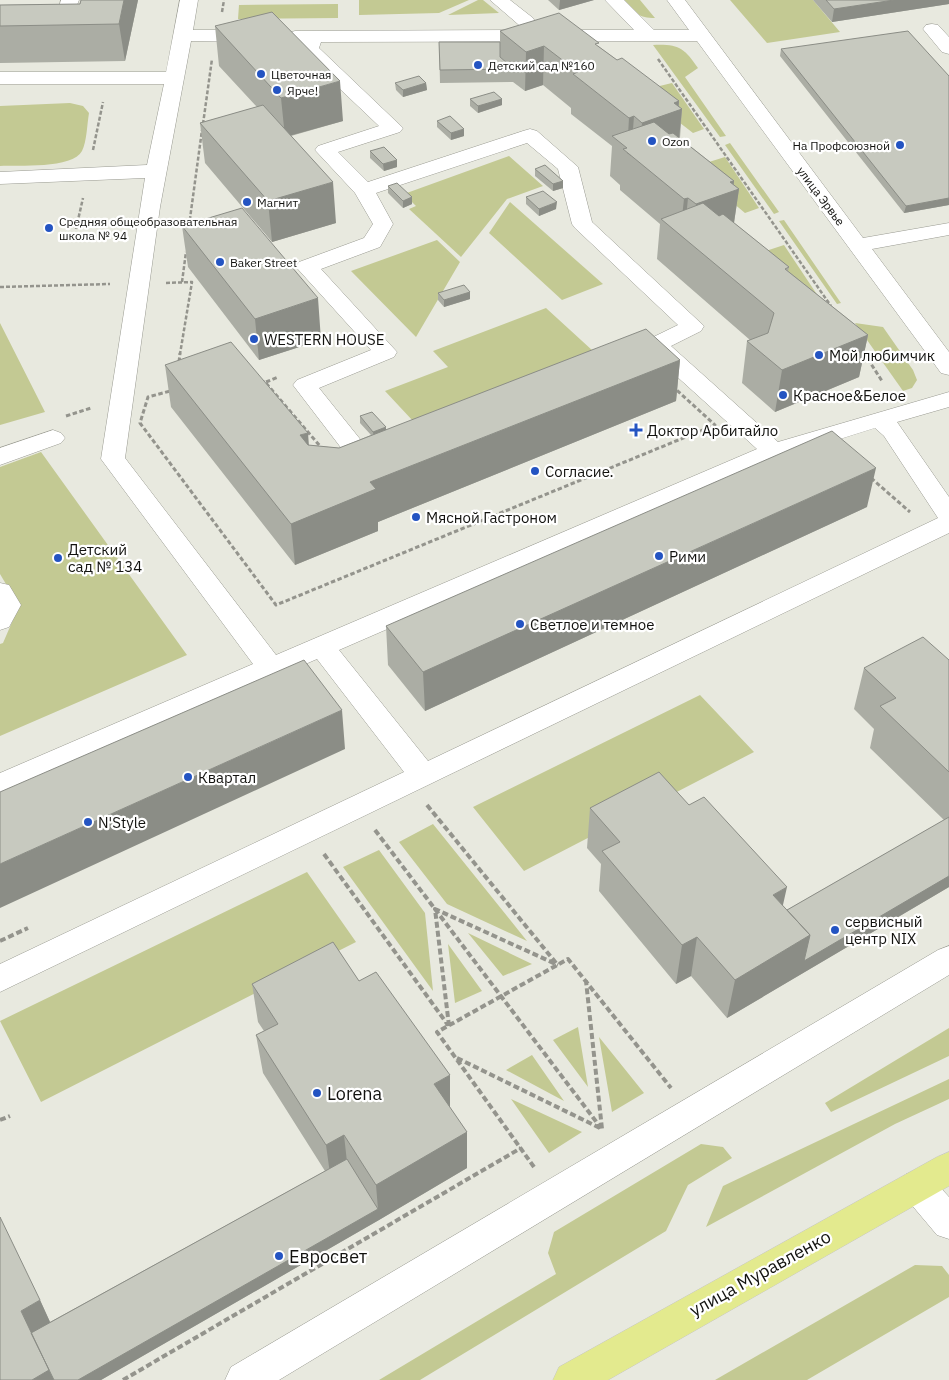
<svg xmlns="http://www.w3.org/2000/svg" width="949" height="1380" font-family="'IBM Plex Sans',sans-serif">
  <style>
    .green { fill: #c3c993 }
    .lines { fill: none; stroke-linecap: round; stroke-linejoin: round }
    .minor-casing { stroke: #999a91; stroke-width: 1 }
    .major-casing { stroke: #c6c6c5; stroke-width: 1 }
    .path-far2 { stroke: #94948d; stroke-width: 2.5; stroke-dasharray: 4 2; stroke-linecap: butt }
    .path-far1 { stroke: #94948d; stroke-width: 3; stroke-dasharray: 4.5 2.5; stroke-linecap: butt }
    .path { stroke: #94948d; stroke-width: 4; stroke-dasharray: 6 3; stroke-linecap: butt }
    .minor { fill: #fff; fill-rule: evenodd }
    .major { fill: #e3ea8e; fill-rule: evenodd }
    .wall { fill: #abada4 }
    .shaded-wall { fill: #8b8d86 }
    .building { fill: #c7c9bf; stroke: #8b8d86 }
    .poi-dot { fill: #2454c2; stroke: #fff; stroke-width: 2 }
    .labels { text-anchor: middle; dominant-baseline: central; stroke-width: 4.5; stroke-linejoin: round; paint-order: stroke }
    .far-poi-label { font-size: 12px; fill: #12120f; stroke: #fff; text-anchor: start }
    .far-street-label { font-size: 12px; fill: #12120f; stroke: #fff }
    .poi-label { font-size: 15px; fill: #12120f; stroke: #fff; text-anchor: start }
    .near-poi-label { font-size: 18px; fill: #12120f; stroke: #fff; text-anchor: start }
    .near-street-label { font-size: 18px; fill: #12120f; stroke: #fff }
  </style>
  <rect width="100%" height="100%" fill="#e8e9df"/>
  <path class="green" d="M359 0H469L439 13 359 15Z
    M478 0H483L499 13 448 15Z
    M624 0H640L655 18C639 18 634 13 624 0Z
    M730 0H813L840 32 767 43Z
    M338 4V18L238 19 239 5Z
    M653 45C679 44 684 48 698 68L685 77 726 136 720 137Z
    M672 83 704 129 693 133 639 91Z
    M70 103 83 106 89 113C87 124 87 141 82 151 73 169 17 165 0 166V106Z
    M730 143 779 212 774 214 725 145Z
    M509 156 543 186 507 199 461 257 409 209 416 206 404 194Z
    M725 157 759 208 745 213 695 171 696 166Z
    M510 202 603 284 562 300 489 233Z
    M784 220 841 303 837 304 779 221Z
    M437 240 460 262 416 337 351 271Z
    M784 245 822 302 754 255Z
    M546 308 593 351 413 421 385 391 448 367 433 351Z
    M0 323 45 412 0 425Z
    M855 323 883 327 913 370 917 380 912 388 903 391Z
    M41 452 187 655 0 736V644L3 643 19 606 0 574V467Z
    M700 695 754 752 524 871 473 807Z
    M433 824 527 941 447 904 399 842Z
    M379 850 425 913 433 991 343 867Z
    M307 872 356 942 41 1102 0 1021Z
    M468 933 532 964 503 976Z
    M448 944 482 991 455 1003Z
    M578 1027 588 1087 553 1040Z
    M949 1028V1056L831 1112 825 1103Z
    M599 1037 644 1093 612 1112Z
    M532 1055 564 1101 506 1070Z
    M949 1079V1099L895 1124 706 1227 723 1186Z
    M511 1099 582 1132 549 1153Z
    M701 1144 723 1147 732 1158 688 1185 666 1231 420 1380H379L556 1274 548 1253 554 1232Z
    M915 1265 942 1266 949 1275V1297L807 1380H715Z"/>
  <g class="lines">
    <defs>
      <path id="minor" d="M61 0H79L71 20 0 22V12L58 11Z
        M180 0H198L193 30H254L260 32 263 36 260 40 254 42 191 41 160 207 125 458 276 655 757 449 652 354 643 352 640 347 643 342 678 325 575 228 572 224 558 169 527 143 376 193 393 224 380 247 321 269 397 352 394 357 319 388 368 449 379 446 388 448 391 454C384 465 367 469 355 466L293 385 297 380 371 350 296 267 299 262 364 238 373 224 355 193 315 150 318 146 379 126 302 53 300 49 302 42 288 41 286 37 288 33 295 31 521 30 519 25 490 0H510L533 18 540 30H634L605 0H624L654 30H689L667 0H685L863 238 949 223V235L872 249 949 352V375L941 373 697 41 321 42 319 48 403 128 400 132 338 152 368 182 523 131 530 129 537 131 578 167 592 222 704 326 701 331 671 346 778 442 949 392V407L897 422 949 497V533L0 992V964L404 772 317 659 0 796V773L253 664 101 459 145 178 0 184V172L147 165 164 84H0V72H166ZM875 428 884 436 938 518 428 761 339 650 783 457Z
        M932 24 938 25 949 37V54L942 52 923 29 926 25Z
        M53 430 61 433 65 438 61 443 0 465V448Z
        M0 583 9 585 21 605 9 627 0 630Z
        M949 946V975L279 1380H225L231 1367 938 950Z
        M917 1170 929 1175 949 1197V1239L937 1235 905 1197 900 1186 905 1175Z"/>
      <path id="major" d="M949 1152V1186L608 1380H553L559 1367 937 1157Z"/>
    </defs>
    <use href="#minor" class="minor-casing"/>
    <use href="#major" class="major-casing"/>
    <path class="path-far2" d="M222 12 224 0
      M658 59 831 306
      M203 124 212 59
      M93 150 103 102
      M189 226 202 130
      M76 229 83 198
      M182 282 186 252
      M166 283 192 282 180 354
      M0 287 110 284
      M863 352 864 354"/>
    <path class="path-far1" d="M864 353 882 381
      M179 362 180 353
      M646 362 715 425 276 605 140 423 148 397 233 374 265 382 350 481Z
      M266 382 278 377
      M66 416 91 408
      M871 478 910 512"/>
    <path class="path" d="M427 805 556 963
      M375 830 601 1128
      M324 854 448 1025
      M0 941 28 928
      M449 1026 435 909 558 965
      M457 1058 602 1129 586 981
      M0 1120 10 1116
      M534 1167 437 1032 568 959 671 1088
      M123 1380 521 1148"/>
    <use href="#minor" class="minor"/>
    <use href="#major" class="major"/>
  </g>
  <path class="wall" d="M81 0H138L125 61 0 63V5L80 4Z
    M548 0H594L559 10Z
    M813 0H949V4L832 22Z
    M215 26 343 121 291 136 336 223 272 242 205 163 200 123 257 107 219 66Z
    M500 31 598 46 617 60 679 101V106L682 109 680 138 734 181 733 185 739 189 734 223 789 267 788 271 868 335 859 377 775 412 742 383 747 341 750 340 657 259 660 224 620 190V185L610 176 612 146 571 114V108L543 85 525 91 513 82 440 83 439 42H500Z
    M781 49 949 76V205L904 213 780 56Z
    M395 83H426L427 90 403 97 396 90Z
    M470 99H502V105L478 113 470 106Z
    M437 121 464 136 451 140 437 127Z
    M370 151 397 160V167L384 171 370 158Z
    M535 169 563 181V188L553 191 535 176Z
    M388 186 412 197V204L403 208 388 193Z
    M526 197 556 209 539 216 526 204Z
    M182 226 321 340 259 360 188 267Z
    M470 292V299L444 307 438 300V293Z
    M680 360 676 401 378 522V531L295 565 171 407 165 365 309 445 339 448 371 435 360 423V416L386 430Z
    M867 507 425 711 388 665 386 626Z
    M949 660V887L727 1018 691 976 676 984 599 891 601 864 587 848 590 808 783 906 787 910 944 820 870 748 874 729 854 709 864 668Z
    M359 981 467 1132V1168L379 1220 101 1380H0L40 1300 50 1322 325 1171 263 1073 256 1035 264 1031 258 1022 252 984Z"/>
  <path class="shaded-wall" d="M124 0H138L125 61 119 24Z
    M560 0H594L559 10Z
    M894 0H949V4L832 22 834 9Z
    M544 46 543 85 525 91 526 52Z
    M340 81 343 121 285 137 281 98Z
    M426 83 427 90 403 97V90Z
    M502 99V105L478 113V106Z
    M679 101 678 110 682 109 678 149 639 163 642 123 674 103Z
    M634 116 631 156 627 153 629 118Z
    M464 129V136L451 140V133Z
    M397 160V167L384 171 383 164Z
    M563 181V188L553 191V184Z
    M734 181 733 191 739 189 733 229 692 245 696 204 730 182Z
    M333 182 336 223 272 242 268 201Z
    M412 197V204L403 208V201Z
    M688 198 684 238 680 235 684 199Z
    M949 198V205L904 213 906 206Z
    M557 202 556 209 539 216V209Z
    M470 292V299L444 307V300Z
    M318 298 321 340 259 360 255 319Z
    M868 335 859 377 775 412 782 370Z
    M680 360 676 401 378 522V531L295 565 291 524 370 482Z
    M386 427V434L374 439 373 432Z
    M308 433 311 474 300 435Z
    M876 468 867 507 425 711 423 672Z
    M342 710 345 749 0 908V864Z
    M949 876V887L727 1018 735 980 810 935Z
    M787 887 778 927 773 895Z
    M697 937 691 976 676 984 682 945Z
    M450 1075V1113L434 1084Z
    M467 1132V1168L379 1220 101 1380H78L378 1209 376 1185Z
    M344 1135 348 1171 331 1181 326 1145Z
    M40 1300 55 1333 36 1344 21 1311Z
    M49 1370 54 1380H32Z"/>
  <path class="building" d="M81 0H124L119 24 0 26V5L80 4Z
    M826 0H894L834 9Z
    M272 12 340 81 281 98 215 26Z
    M559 13 599 43 595 44 617 60 622 58 679 101 674 103 682 109 642 123 634 116 629 118 573 74 578 72 544 46 526 52 500 31Z
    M908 31 949 76V198L906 206 781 49Z
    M439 42H500V57L514 69 440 70Z
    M419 76 426 83 403 90 395 83Z
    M494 92 502 99 478 106 470 99Z
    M263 105 333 182 268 201 200 123Z
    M450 116 464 129 451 133 437 121Z
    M654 122 669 134 673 133 734 181 730 182 739 189 696 204 688 198 684 199 623 149 627 148 612 136Z
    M384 147 397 160 383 164 370 151Z
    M545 165 563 181 553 184 535 169Z
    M397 183 412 197 403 201 388 186Z
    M543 191 557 202 539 209 526 197Z
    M703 203 719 216 723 214 789 267 785 269 868 335 782 370 747 341 768 333 774 313 661 219Z
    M242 208 318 298 255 319 182 226Z
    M464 285 470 292 444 300 438 293Z
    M646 329 680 360 370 482 376 489 291 524 165 365 231 342 308 433 300 435 308 445 339 448Z
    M372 412 386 427 373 432 360 416Z
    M832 431 876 468 423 672 386 626Z
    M923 637 949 660V772L880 706 896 698 864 668Z
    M304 660 342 710 0 864V792Z
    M659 772 689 805 704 797 787 887 773 895 810 935 735 980 697 937 682 945 602 851 620 842 590 808Z
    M949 817V876L804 961 810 935 787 910Z
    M333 942 359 981 376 972 450 1075 434 1084 467 1132 376 1185 344 1135 326 1145 256 1035 278 1024 252 984Z
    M347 1159 378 1209 78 1380H54L31 1333Z
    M0 1217 40 1300 21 1311 49 1370 32 1380H0Z"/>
  <g class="poi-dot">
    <circle cx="478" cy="65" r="5"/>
    <circle cx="261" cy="74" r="5"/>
    <circle cx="277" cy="90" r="5"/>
    <circle cx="652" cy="141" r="5"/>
    <circle cx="900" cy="145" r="5"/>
    <circle cx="247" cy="202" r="5"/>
    <circle cx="49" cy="228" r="5"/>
    <circle cx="220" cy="262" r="5"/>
    <circle cx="254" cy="339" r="5"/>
    <circle cx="819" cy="355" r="5"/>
    <circle cx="783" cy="395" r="5"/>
    <path d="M633.5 422.5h5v5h5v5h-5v5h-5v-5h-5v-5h5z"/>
    <circle cx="535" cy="471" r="5"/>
    <circle cx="416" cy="517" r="5"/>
    <circle cx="659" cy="556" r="5"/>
    <circle cx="58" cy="558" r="5"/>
    <circle cx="520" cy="624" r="5"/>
    <circle cx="188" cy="777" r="5"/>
    <circle cx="88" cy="822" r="5"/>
    <circle cx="835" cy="930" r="5"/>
    <circle cx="317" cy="1093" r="5"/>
    <circle cx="279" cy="1256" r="5"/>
  </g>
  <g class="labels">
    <g class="far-poi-label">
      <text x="488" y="65">Детский сад №160</text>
      <text x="271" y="74">Цветочная</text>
      <text x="287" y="90">Ярче!</text>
      <text x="662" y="141">Ozon</text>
      <text x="890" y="145" text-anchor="end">На Профсоюзной</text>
      <text x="257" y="202">Магнит</text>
      <text x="59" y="221">Средняя общеобразовательная<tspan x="59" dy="14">школа № 94</tspan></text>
      <text x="230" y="262">Baker Street</text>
    </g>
    <g class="far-street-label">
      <text transform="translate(821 196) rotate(53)">улица Эрвье</text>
    </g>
    <g class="poi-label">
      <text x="264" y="339">WESTERN HOUSE</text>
      <text x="829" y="355">Мой любимчик</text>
      <text x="793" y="395">Красное&amp;Белое</text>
      <text x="647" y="430">Доктор Арбитайло</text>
      <text x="545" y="471">Согласие.</text>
      <text x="426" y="517">Мясной Гастроном</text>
      <text x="68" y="549">Детский<tspan x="68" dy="17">сад № 134</tspan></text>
      <text x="669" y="556">Рими</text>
      <text x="530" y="624">Светлое и темное</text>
      <text x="198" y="777">Квартал</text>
      <text x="98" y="822">N'Style</text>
      <text x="845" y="921">сервисный<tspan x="845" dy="17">центр NIX</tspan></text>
    </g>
    <g class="near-poi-label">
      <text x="327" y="1093">Lorena</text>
      <text x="289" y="1256">Евросвет</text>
    </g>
    <g class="near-street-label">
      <text transform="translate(760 1273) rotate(-29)">улица Муравленко</text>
    </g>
  </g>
</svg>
